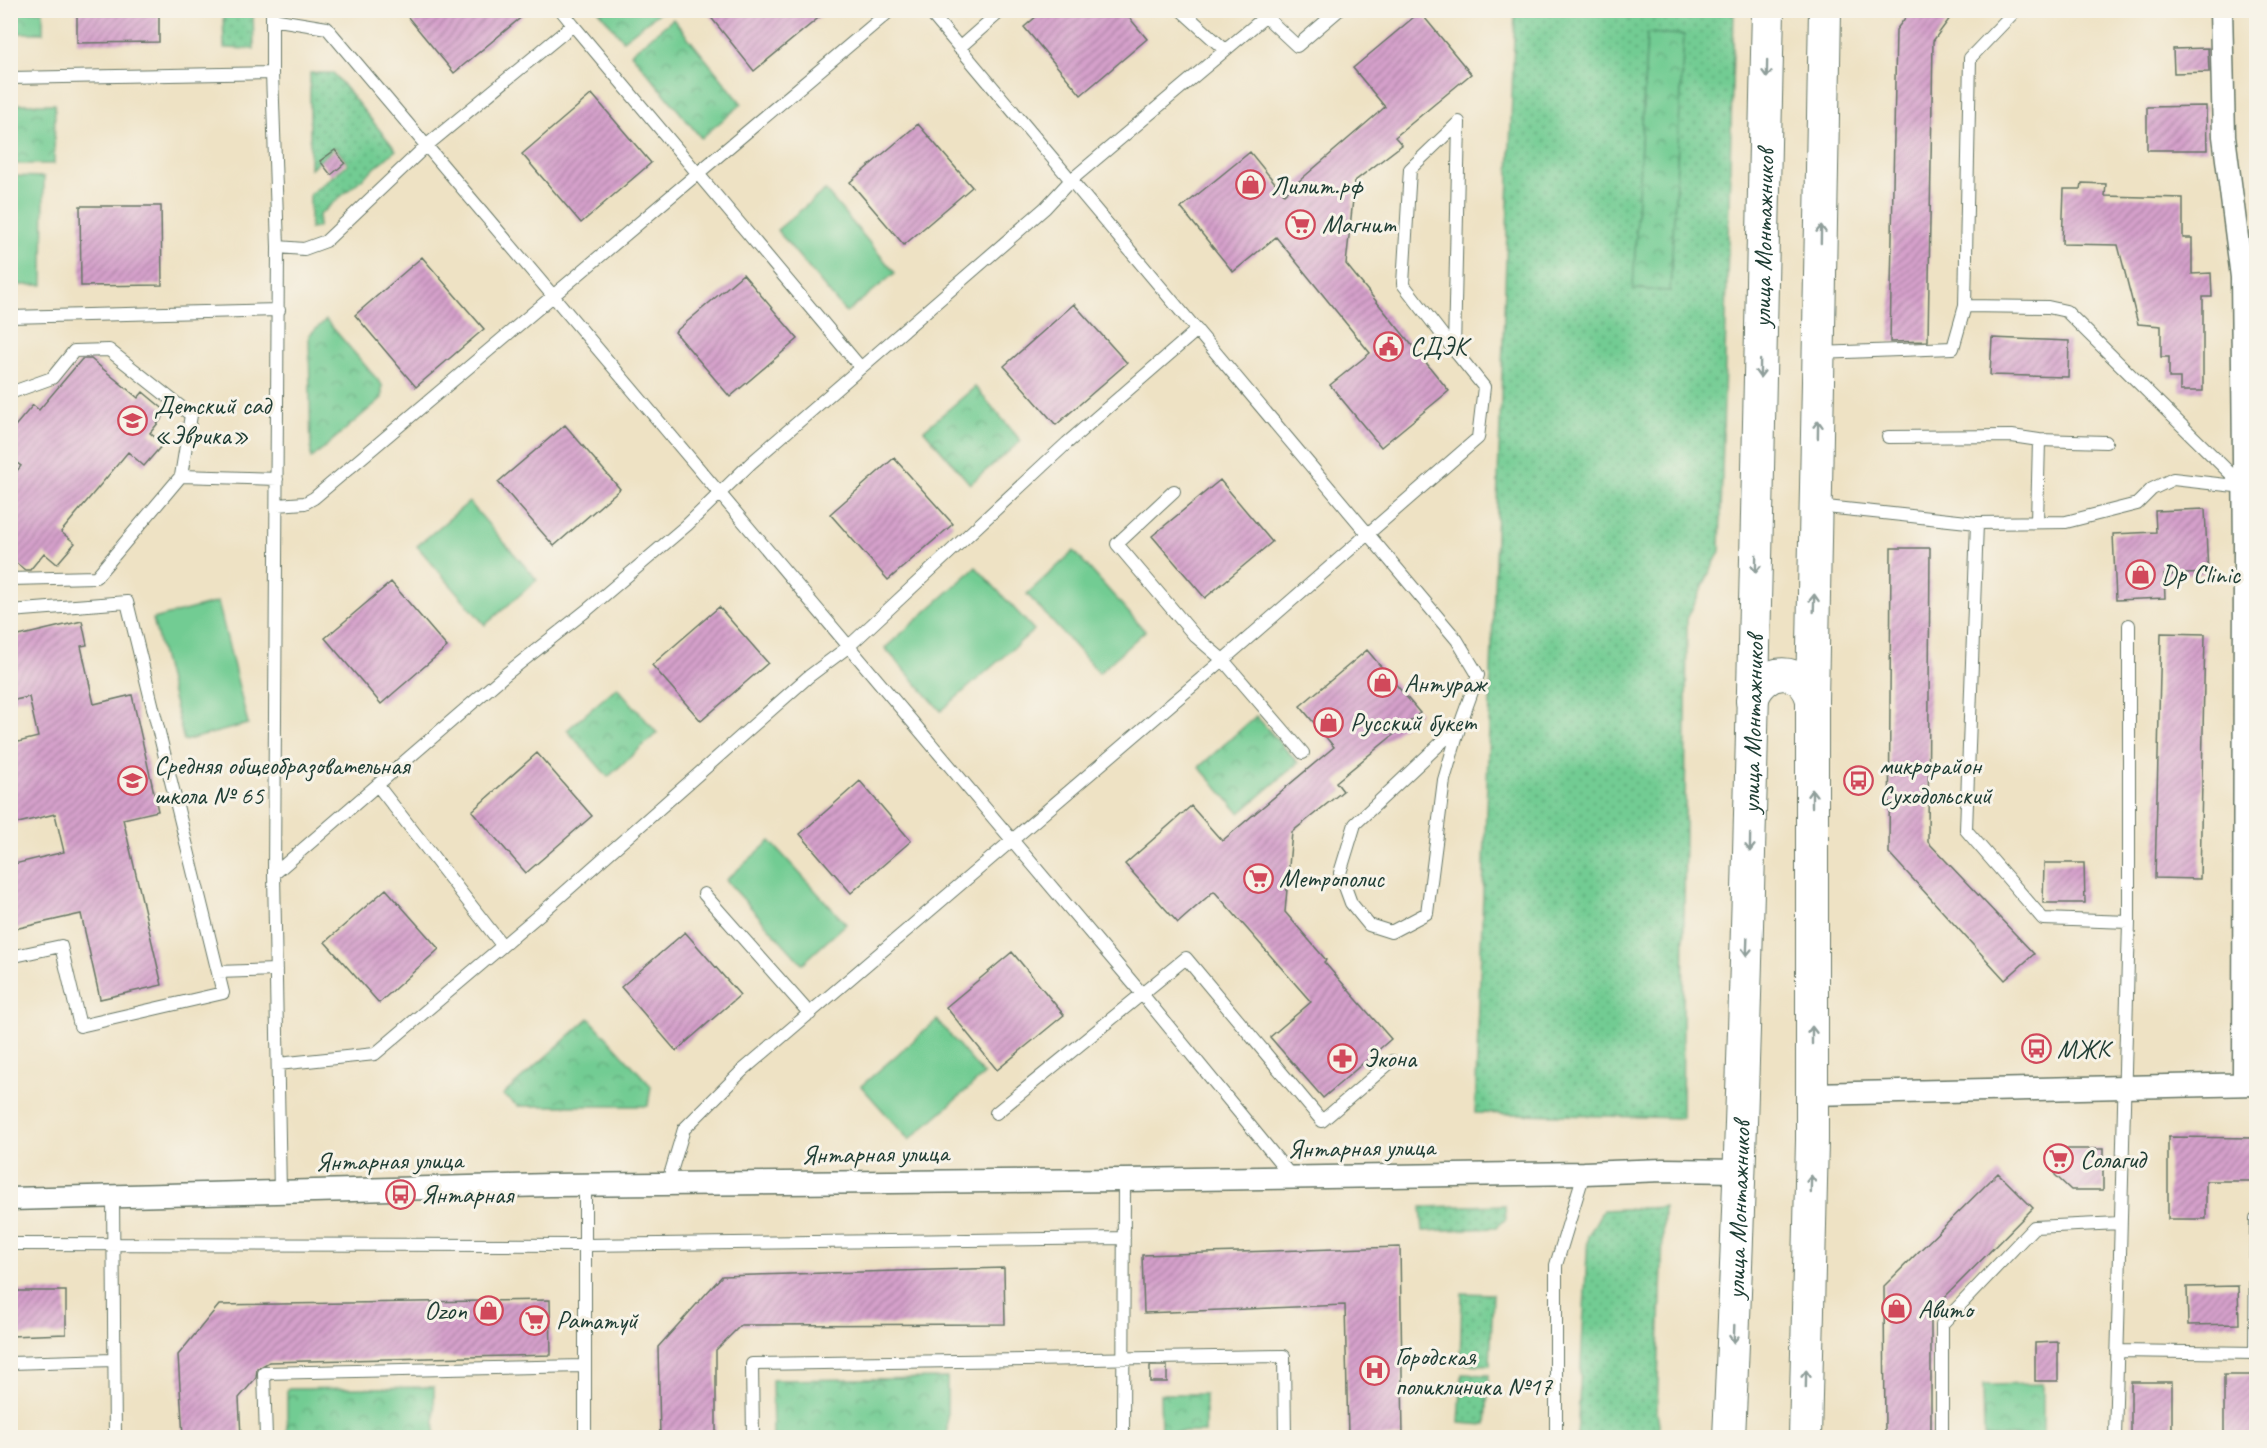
<svg xmlns="http://www.w3.org/2000/svg" width="2267" height="1448" font-family="Caveat,sans-serif">
  <style>
    .grass { fill: url(#grass-dots); stroke: #488464; stroke-width: 1.5 }
    .park { fill: url(#park-crowns); stroke: #488464; stroke-width: 1.5 }
    .pitch { fill: #72cc93; stroke: #488464; stroke-width: 1.5 }
    .building { fill: url(#building-hatch) }
    .lines { fill: none; stroke-linecap: round; stroke-linejoin: round }
    .service-casing { stroke: #677766; stroke-width: 14 }
    .minor-casing { stroke: #677766; stroke-width: 25 }
    .secondary-casing { stroke: #677766; stroke-width: 34 }
    .service { stroke: #fff; stroke-width: 12 }
    .minor { stroke: #fff; stroke-width: 22 }
    .secondary { stroke: #fff; stroke-width: 32 }
    .oneway { stroke: #8f9e9a }
    .labels { text-anchor: middle; dominant-baseline: central; stroke-width: 6; stroke-linejoin: round; paint-order: stroke }
    .poi-label { font-size: 26px; fill: #1f3d34; stroke: #f7f3e8; text-anchor: start }
    .street-label { font-size: 26px; fill: #1f3d34; stroke: #f7f3e8 }
  </style>
  <defs>
    <pattern id="grass-dots" width="8" height="8" patternUnits="userSpaceOnUse" patternTransform="scale(1.5)"><rect width="8" height="8" fill="#72cc93"/><path d="M2 2h.1M6 6h.1" fill="none" stroke="#5da779" stroke-width="1.8" stroke-linecap="round"/></pattern>
    <pattern id="park-crowns" width="20" height="18" patternUnits="userSpaceOnUse" patternTransform="scale(1.5)"><rect width="20" height="18" fill="#72cc93"/><path d="M2 6a3 3 0 1 1 6 0M12 15a3 3 0 1 1 6 0" fill="none" stroke="#5da779"/></pattern>
    <pattern id="building-hatch" width="6" height="6" patternUnits="userSpaceOnUse" patternTransform="scale(1.5)"><rect width="6" height="6" fill="#d5a0cb"/><path d="M-1 1l2-2M0 6l6-6M5 7l2-2" fill="none" stroke="#ac84a6"/></pattern>
  </defs>
  <rect width="100%" height="100%" fill="#f7f3e8"/>
  <filter id="ink" filterUnits="userSpaceOnUse"><feTurbulence type="fractalNoise" baseFrequency=".0167" numOctaves="2"/><feDisplacementMap in="SourceGraphic" scale="12" xChannelSelector="R" yChannelSelector="G"/><feConvolveMatrix kernelMatrix="1 2 1 2 8 2 1 2 1" color-interpolation-filters="sRGB"/></filter>
  <filter id="wash" filterUnits="userSpaceOnUse"><feTurbulence type="fractalNoise" baseFrequency=".008" numOctaves="4" result="noise"/><feDisplacementMap in="SourceGraphic" scale="24" xChannelSelector="R" yChannelSelector="G"/><feGaussianBlur stdDeviation="1.35" result="paint"/><feColorMatrix in="noise" values="0 0 0 0 0 0 0 0 0 0 0 0 0 0 0 0 0 1.4 0 .05"/><feComposite in="paint" operator="in"/></filter>
  <g filter="url(#wash)">
    <rect width="100%" height="100%" fill="#eee2c4"/>
    <path class="grass" d="M223 11H253L254 49 224 48Z
      M1515 11H1734L1720 551 1687 619 1682 1118 1475 1113Z
      M310 73H333L396 150 319 215 318 227 310 229V194L348 164 335 147 310 169Z
      M1505 1205 1506 1219 1496 1228 1423 1231 1421 1207Z
      M1664 1207 1657 1411 1661 1437H1577L1588 1236 1603 1210Z
      M1462 1293 1493 1294 1490 1365 1460 1364Z
      M1462 1374 1489 1375 1486 1425 1459 1423Z"/>
    <path class="park" d="M10 11H43V33H11Z
      M599 11H661L623 40Z
      M673 19 742 104 701 138 631 53Z
      M1647 33 1684 35 1670 291 1633 289Z
      M11 104H55L54 164H11Z
      M326 320 382 385V398L311 459 309 335Z
      M975 387 1021 441 970 484 924 430Z
      M617 687 657 733 608 777 567 730Z
      M1256 716 1298 763 1240 813 1199 767Z
      M589 1018 651 1086 648 1106H518L503 1095Z
      M947 1378V1437H773L772 1380Z
      M2043 1384V1437H1984L1983 1385Z
      M434 1387 435 1437H287V1389Z
      M1160 1394H1205V1432H1161Z"/>
    <path class="pitch" d="M11 176 44 177 43 285H11Z
      M825 190 895 273 846 313 777 230Z
      M469 502 537 580 485 625 417 546Z
      M1074 551 1145 631 1099 673 1027 594Z
      M976 567 1034 630 941 711 885 648Z
      M218 602 248 724 184 741 153 619Z
      M770 841 846 924 802 964 726 880Z
      M937 1020 984 1075 909 1140 861 1086Z"/>
    <g id="blocks">
      <path class="building" d="M77 10H159V42L77 43Z
        M402 10H530L454 73Z
        M705 10H828L754 71Z
        M1044 10H1123L1147 39 1081 95 1024 27Z
        M1911 10H1956L1933 41 1928 341 1890 342 1896 30Z
        M1420 12 1471 74 1395 137 1402 145 1355 181 1346 264 1449 391 1381 447 1330 385 1370 353 1276 237 1233 272 1181 208 1250 152 1284 194 1385 107 1353 68Z
        M2208 48 2209 72 2174 73 2173 49Z
        M592 94 651 163 581 223 522 154Z
        M2206 106 2207 150H2147V107Z
        M918 124 972 187 904 245 850 182Z
        M335 150 345 163 331 175 320 161Z
        M2082 183 2106 184 2105 196 2183 198V238H2192V274L2211 273 2212 297H2203V391H2180V378H2169V357H2161V326L2138 324 2118 245 2062 244 2064 189H2081Z
        M80 206H161L162 285 81 286Z
        M422 257 484 329 416 387 355 315Z
        M743 274 798 339 730 397 675 332Z
        M1074 304 1127 363 1056 425 1004 366Z
        M1992 338 2069 341 2068 377 1990 375Z
        M82 359H91L138 398 143 392 167 412 150 433 163 444 144 466 128 452 61 532 75 543 57 564 44 553 30 570H25L10 558V479L21 466 10 458V432L33 405 39 410Z
        M565 425 620 489 554 546 498 482Z
        M894 458 953 524 888 580 830 514Z
        M1220 480 1272 542 1205 598 1152 536Z
        M2205 509 2208 573 2164 575 2165 598 2116 600 2113 534 2156 532 2155 511Z
        M1891 548H1930L1928 842 2034 954 2005 980 1889 853Z
        M391 582 447 647 381 704 325 638Z
        M719 607 768 663 701 721 652 665Z
        M82 621 87 645 81 646 94 704 132 695 158 811 123 819 162 985 100 999 81 914 10 930V865L64 852 55 814 10 825V744L38 737 29 697 10 701V638Z
        M2161 633 2205 634 2200 879 2155 878Z
        M1367 650 1420 713 1336 782 1343 791 1292 832 1285 912 1326 960 1324 962 1391 1039 1323 1098 1270 1037 1311 1002 1214 891 1178 923 1125 864 1191 806 1222 841 1334 747 1300 706Z
        M537 753 592 816 526 873 472 811Z
        M860 781 911 841 851 893 800 834Z
        M2044 863H2084L2085 903H2043Z
        M386 889 439 949 379 1003 325 942Z
        M685 932 740 995 676 1051 621 987Z
        M1012 952 1064 1015 997 1070 946 1007Z
        M2168 1137 2256 1138V1181H2206V1219H2168Z
        M2055 1149H2103V1190H2071L2055 1175Z
        M1998 1173 2033 1208 1931 1311V1437H1885L1884 1286Z
        M1400 1247 1403 1437H1348L1345 1305 1144 1313 1142 1255Z
        M1004 1268 1005 1324 741 1325 716 1350V1437H660L658 1347 722 1276Z
        M2238 1286 2239 1324 2188 1325 2187 1287Z
        M10 1291H66V1334L10 1336Z
        M550 1300 551 1355 269 1362 257 1369 256 1378 239 1398 241 1437H183L178 1355 219 1305Z
        M2058 1342V1381H2035V1343Z
        M1150 1366H1167V1382H1150Z
        M2224 1375H2256V1437H2224Z
        M2131 1382H2172V1437H2131Z"/>
    </g>
  </g>
  <g filter="url(#ink)">
    <use href="#blocks" fill-opacity="0" stroke="#677766" stroke-width="1.5"/>
    <g class="lines">
      <defs>
        <path id="service" d="M561 10 573 25
          M928 10 1457 640 1478 675 1460 725 1444 780 1427 913 1391 932 1369 925 1351 903 1340 873 1355 824 1460 725
          M1181 10 1224 49
          M2016 10 1970 58 1965 306 2048 307 2066 311 2243 486
          M272 12V73L278 247 274 874 280 1192
          M1266 17 1297 46 1339 10
          M272 19 327 28 1142 994 1292 1177
          M959 48 1002 10
          M10 78 272 73
          M278 247 304 249 326 241 426 146 573 25 861 368
          M10 317 279 310
          M1819 353 1953 348 1965 306
          M10 393 52 378 74 351 109 350 191 415 181 476 96 577 10 579
          M1888 437 2012 436 2039 440 2037 522
          M2039 440 2106 442
          M181 476 277 479
          M1174 491 1117 544 1195 636 1223 660 1303 753
          M277 505 305 503 314 498 891 10
          M1817 506 1977 523
          M10 611 127 602 223 993 80 1026 61 946 10 957
          M2129 625V922
          M378 786 502 945
          M274 874 506 674 587 610 687 525 751 463 1045 208 1070 181 1273 10
          M704 894 810 1014
          M218 972 276 970
          M278 1064 375 1054 546 909 808 677 848 647 1067 443 1197 330
          M996 1113 1186 958 1322 1121 1392 1061
          M667 1185 684 1129 743 1070 1223 660 1478 438 1484 387 1454 350 1459 122 1410 169 1403 284 1454 350
          M585 1186V1438
          M113 1198 115 1438
          M10 1244 584 1245 1124 1238
          M2117 1351 2256 1353
          M2255 1353 2256 1219
          M10 1363 114 1360
          M266 1438 264 1373 584 1366
          M753 1438 752 1364 1284 1356 1285 1438
          M1123 1438 1124 1180
          M1556 1438V1265L1584 1173
          M1942 1438V1324L2034 1227 2120 1223
          M2115 1438 2129 922 2043 919 1966 830 1977 523 2066 522 2137 504 2152 489 2173 479 2244 487"/>
        <path id="minor" d="M2221 10 2224 136 2242 277 2245 549 2244 1084
          M1812 1094 2256 1084
          M10 1199 550 1185 1124 1180 1584 1173 1663 1170 1741 1171"/>
        <g id="secondary">
          <path d="M1752 701C1762 666 1803 665 1812 700"/>
          <path id="s1" d="M1729 1438C1750 962 1757 486 1768 10"/>
          <path d="M1805 1438 1812 1140V700L1825 10"/>
        </g>
      </defs>
      <use href="#service" class="service-casing"/>
      <use href="#minor" class="minor-casing"/>
      <use href="#secondary" class="secondary-casing"/>
      <use href="#service" class="service"/>
      <use href="#minor" class="minor"/>
      <use href="#secondary" class="secondary"/>
    </g>
    <defs><path id="oneway-shaft" d="M-6 0H5M1.5-3L5.5 0L1.5 3" fill="none" stroke-width="1.6" stroke-linecap="round" stroke-linejoin="round" transform="scale(1.5)"/></defs>
    <g class="oneway">
      <use href="#oneway-shaft" transform="translate(1767 69) rotate(91)"/>
      <use href="#oneway-shaft" transform="translate(1821 234) rotate(-89)"/>
      <use href="#oneway-shaft" transform="translate(1760 369) rotate(91)"/>
      <use href="#oneway-shaft" transform="translate(1818 429) rotate(-89)"/>
      <use href="#oneway-shaft" transform="translate(1756 564) rotate(91)"/>
      <use href="#oneway-shaft" transform="translate(1814 603) rotate(-88)"/>
      <use href="#oneway-shaft" transform="translate(1812 798) rotate(-90)"/>
      <use href="#oneway-shaft" transform="translate(1750 843) rotate(91)"/>
      <use href="#oneway-shaft" transform="translate(1747 947) rotate(92)"/>
      <use href="#oneway-shaft" transform="translate(1812 1035) rotate(-90)"/>
      <use href="#oneway-shaft" transform="translate(1811 1184) rotate(-89)"/>
      <use href="#oneway-shaft" transform="translate(1734 1334) rotate(92)"/>
      <use href="#oneway-shaft" transform="translate(1806 1379) rotate(-89)"/>
    </g>
  </g>
  <defs>
    <symbol id="shop-ring" viewBox="-11 -11 22 22"><circle r="9.5" fill="#f7f3e8" stroke="#d1495b" stroke-width="1.5"/><path d="M-5-2.5h2.3a2.7 3.5 0 0 1 5.4 0H5L5.5 6h-11ZM-1.5-2.5h3a1.5 2.3 0 0 0-3 0Z" fill="#d1495b"/></symbol>
    <symbol id="supermarket-ring" viewBox="-11 -11 22 22"><circle r="9.5" fill="#f7f3e8" stroke="#d1495b" stroke-width="1.5"/><path d="M-6-5.5h2.5l.6 2H6L4.5 2H-2.5L-4.4-4H-6ZM-1.5 3.2a1.3 1.3 0 1 0 .1 0ZM3 3.2a1.3 1.3 0 1 0 .1 0Z" fill="#d1495b"/></symbol>
    <symbol id="civic-ring" viewBox="-11 -11 22 22"><circle r="9.5" fill="#f7f3e8" stroke="#d1495b" stroke-width="1.5"/><path d="M-.6-6.5H3V-4.5H.6V-3L4-1V1h2V6H-6V1h2V-1L-.6-3ZM-1.2 2.5V6h2.4V2.5Z" fill="#d1495b"/></symbol>
    <symbol id="school-ring" viewBox="-11 -11 22 22"><circle r="9.5" fill="#f7f3e8" stroke="#d1495b" stroke-width="1.5"/><path d="M0-5L7-2L0 1L-7-2ZM-4 1L0 2.5L4 1V4Q0 6-4 4Z" fill="#d1495b"/></symbol>
    <symbol id="bus-ring" viewBox="-11 -11 22 22"><circle r="9.5" fill="#f7f3e8" stroke="#d1495b" stroke-width="1.5"/><path d="M-5-6H5V4H4V6H2V4H-2V6H-4V4H-5ZM-3.5-4V0h7V-4ZM-3.5 1.2v1.5H-2V1.2ZM2 1.2v1.5H3.5V1.2Z" fill="#d1495b"/></symbol>
    <symbol id="pharmacy-ring" viewBox="-11 -11 22 22"><circle r="9.5" fill="#f7f3e8" stroke="#d1495b" stroke-width="1.5"/><path d="M-2-6h4v4h4v4h-4v4h-4v-4h-4v-4h4Z" fill="#d1495b"/></symbol>
    <symbol id="hospital-ring" viewBox="-11 -11 22 22"><circle r="9.5" fill="#f7f3e8" stroke="#d1495b" stroke-width="1.5"/><path d="M-5-5h3v3.5h4V-5h3V5h-3V1.5h-4V5h-3Z" fill="#d1495b"/></symbol>
  </defs>
  <g fill-rule="evenodd">
    <use href="#shop-ring" x="1234" y="168" width="33" height="33"/>
    <use href="#supermarket-ring" x="1284" y="208" width="33" height="33"/>
    <use href="#civic-ring" x="1372" y="330" width="33" height="33"/>
    <use href="#school-ring" x="116" y="404" width="33" height="33"/>
    <use href="#shop-ring" x="2124" y="558" width="33" height="33"/>
    <use href="#shop-ring" x="1366" y="666" width="33" height="33"/>
    <use href="#shop-ring" x="1312" y="706" width="33" height="33"/>
    <use href="#school-ring" x="116" y="764" width="33" height="33"/>
    <use href="#bus-ring" x="1842" y="764" width="33" height="33"/>
    <use href="#supermarket-ring" x="1242" y="862" width="33" height="33"/>
    <use href="#bus-ring" x="2020" y="1032" width="33" height="33"/>
    <use href="#pharmacy-ring" x="1326" y="1042" width="33" height="33"/>
    <use href="#supermarket-ring" x="2042" y="1142" width="33" height="33"/>
    <use href="#bus-ring" x="384" y="1178" width="33" height="33"/>
    <use href="#shop-ring" x="1880" y="1292" width="33" height="33"/>
    <use href="#shop-ring" x="472" y="1294" width="33" height="33"/>
    <use href="#supermarket-ring" x="518" y="1304" width="33" height="33"/>
    <use href="#hospital-ring" x="1358" y="1354" width="33" height="33"/>
  </g>
  <g class="labels">
    <g class="poi-label">
      <text x="1271" y="185">Лилит.рф</text>
      <text x="1322" y="224">Магнит</text>
      <text x="1410" y="346">СДЭК</text>
      <text x="154" y="405">Детский сад<tspan x="154" dy="30">«Эврика»</tspan></text>
      <text x="2161" y="574">Dp Clinic</text>
      <text x="1404" y="683">Антураж</text>
      <text x="1350" y="722">Русский букет</text>
      <text x="154" y="765">Средняя общеобразовательная<tspan x="154" dy="30">школа № 65</tspan></text>
      <text x="1879" y="765">микрорайон<tspan x="1879" dy="30">Суходольский</tspan></text>
      <text x="1279" y="878">Метрополис</text>
      <text x="2057" y="1049">МЖК</text>
      <text x="1364" y="1058">Экона</text>
      <text x="2080" y="1159">Солагид</text>
      <text x="421" y="1194">Янтарная</text>
      <text x="1918" y="1309">Авито</text>
      <text x="467" y="1310" text-anchor="end">Ozon</text>
      <text x="556" y="1320">Рататуй</text>
      <text x="1395" y="1356">Городская<tspan x="1395" dy="30">поликлиника №17</tspan></text>
    </g>
    <g class="street-label">
      <text stroke="none"><textPath href="#s1" startOffset="1200">улица Монтажников</textPath></text>
      <text stroke="none"><textPath href="#s1" startOffset="714">улица Монтажников</textPath></text>
      <text transform="translate(1361 1148) rotate(-1)">Янтарная улица</text>
      <text transform="translate(875 1154) rotate(-1)">Янтарная улица</text>
      <text transform="translate(389 1161) rotate(-1)">Янтарная улица</text>
      <text stroke="none"><textPath href="#s1" startOffset="228">улица Монтажников</textPath></text>
    </g>
  </g>
  <rect width="2267" height="1448" fill="none" stroke="#f7f3e8" stroke-width="36"/>
</svg>
